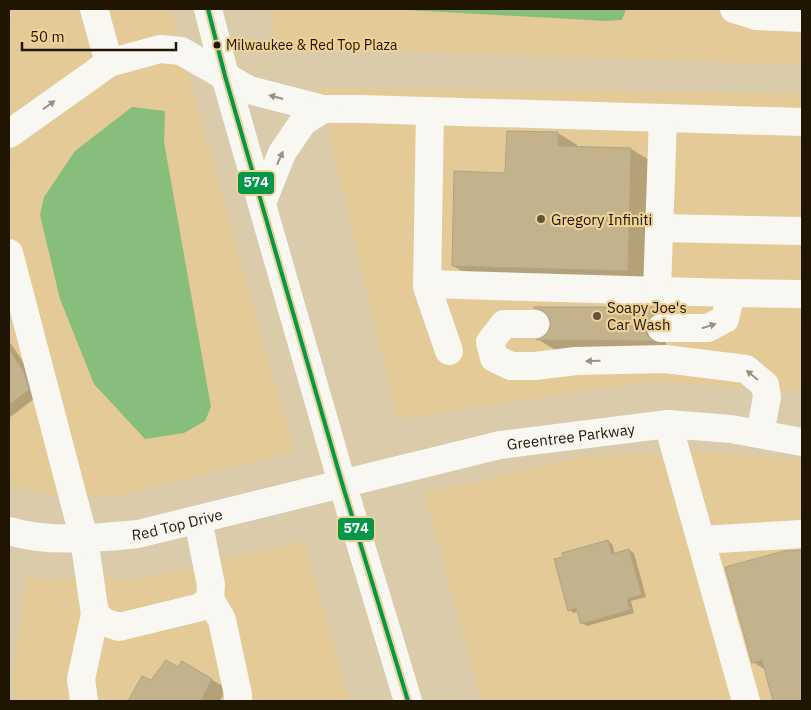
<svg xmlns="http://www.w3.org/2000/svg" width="811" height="710" font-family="'IBM Plex Sans',sans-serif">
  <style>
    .built { fill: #e3ca97 }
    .water { fill: #87be7b }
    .shadow { fill: #0003 }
    .building { fill: #c3b38d; stroke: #afa389 }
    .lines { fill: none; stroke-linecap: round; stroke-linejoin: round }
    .minor { stroke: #f9f7f2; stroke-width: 28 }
    .major { stroke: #f9f7f2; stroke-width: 28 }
    .bus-1-casing { stroke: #eed197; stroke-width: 8 }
    .bus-1 { stroke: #039849; stroke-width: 4 }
    .oneway { fill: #979186 }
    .bus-dot { fill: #201501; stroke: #eed197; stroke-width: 2 }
    .poi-dot { fill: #61553c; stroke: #eed197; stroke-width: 2 }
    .labels { text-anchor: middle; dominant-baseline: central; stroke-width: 4.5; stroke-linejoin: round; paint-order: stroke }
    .bus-label { font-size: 14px; fill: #201501; stroke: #eed197; text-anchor: start }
    .poi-label { font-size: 15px; fill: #201501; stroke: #eed197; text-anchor: start }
    .street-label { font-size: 15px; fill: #201501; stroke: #eed197 }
    .line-badge { stroke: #eed197; stroke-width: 2 }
    .badge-label { font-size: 14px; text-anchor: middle; font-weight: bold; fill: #fff }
  </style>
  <rect width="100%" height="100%" fill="#dacbab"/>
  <path class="built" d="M9 9H170L294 452 115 497 49 496 9 484Z
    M268 9H802V65L278 47Z
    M318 88 802 93V392L651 381 397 419Z
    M697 451 802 460V701H481L424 493 586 456Z
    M304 541 349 701H17L12 685 26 578 133 580Z"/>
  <path class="water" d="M389 9H626L622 20 606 21Z
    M132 107 165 111 164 142 211 407 205 421 184 433 145 439 94 384 60 299 40 215 44 197 75 151Z"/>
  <path class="shadow" d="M558 133 577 145V148L631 149 651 161 647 282 473 277 453 266 507 174Z
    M536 308H660L680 320 665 339 667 348 557 351 539 340 544 338 549 333 552 323 550 316Z
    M9 341 34 378 38 396 9 418Z
    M608 541 612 544 615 554 629 550 634 553 646 597 631 601 634 613 587 626 582 623 578 611 574 613 569 610Z
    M802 551V701H774L766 670 753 662Z
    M182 662 226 688 220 701H129L143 678 152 682 178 669Z"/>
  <path class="building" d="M507 131 558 132V146L631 148 628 271 452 266 454 171 505 173Z
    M534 307H660V312L654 314 648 320 645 328 647 335 653 341 536 340 543 337 548 332 551 324 548 316 542 310 534 308Z
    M9 349 24 372 29 390 9 405Z
    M608 540 612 554 629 549 642 595 627 599 630 610 581 624 576 608 568 611 554 559 563 557 562 553Z
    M802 550V701H773L762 660 752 663 725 567 784 551Z
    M166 660 178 667 182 661 212 679 201 701H128L142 676 151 680Z"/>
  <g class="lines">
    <g class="minor">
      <path d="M94 9 109 63"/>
      <path d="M734 9 756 16 802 18"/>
      <path d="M430 111 427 287 449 351"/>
      <path d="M9 134 109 63 160 49 181 51 249 90 323 109H360L802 122"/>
      <path d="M262 203 282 153 303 122 323 109"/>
      <path d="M659 228 802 231"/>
      <path d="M9 253 84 539 95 614 104 622 119 627 201 607 210 599 211 585 198 520"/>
      <path d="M427 284 731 293"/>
      <path d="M657 291 663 118"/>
      <path d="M535 324H504L490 342 494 358 511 366H535L576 361 665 359 746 369 765 385 767 397 760 434"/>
      <path d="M661 328H708L725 319 731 293 802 294"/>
      <path d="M668 424 746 701"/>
      <path id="s1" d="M9 531C48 543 98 538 138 534L500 445 668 424 731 429 802 442"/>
      <path d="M701 540 802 534"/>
      <path d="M210 599 222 620 238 695V701"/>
      <path d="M84 701 81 679 95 614"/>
    </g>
    <path class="major" d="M208 9 225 76 342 483 408 701"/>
    <defs>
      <path id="bus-1" d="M208 9 225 76 342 483 408 701"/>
    </defs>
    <use href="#bus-1" class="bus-1-casing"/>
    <use href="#bus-1" class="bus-1"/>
  </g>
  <defs><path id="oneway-solid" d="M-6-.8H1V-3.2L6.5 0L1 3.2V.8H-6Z" transform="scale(1.25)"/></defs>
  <g class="oneway">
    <use href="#oneway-solid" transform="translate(276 97) rotate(-165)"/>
    <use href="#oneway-solid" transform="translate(49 105) rotate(-35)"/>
    <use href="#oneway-solid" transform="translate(280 158) rotate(-66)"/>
    <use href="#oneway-solid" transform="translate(709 326) rotate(-17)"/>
    <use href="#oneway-solid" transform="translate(593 361) rotate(178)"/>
    <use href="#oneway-solid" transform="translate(752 375) rotate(-141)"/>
  </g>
  <circle class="bus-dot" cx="217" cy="45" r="4.5"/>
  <g class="poi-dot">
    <circle cx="541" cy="219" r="5"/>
    <circle cx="597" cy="316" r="5"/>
  </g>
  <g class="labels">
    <g class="bus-label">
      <text x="226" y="45">Milwaukee &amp; Red Top Plaza</text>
    </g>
    <g class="poi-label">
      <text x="551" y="219">Gregory Infiniti</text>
      <text x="607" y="307">Soapy Joe's<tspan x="607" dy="17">Car Wash</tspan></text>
    </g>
    <g class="street-label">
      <text stroke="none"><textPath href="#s1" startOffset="574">Greentree Parkway</textPath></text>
      <text stroke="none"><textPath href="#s1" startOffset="170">Red Top Drive</textPath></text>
    </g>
  </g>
  <g class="line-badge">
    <rect x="237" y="171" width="38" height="24" rx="5" fill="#039849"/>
    <rect x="337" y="517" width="38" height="24" rx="5" fill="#039849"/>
  </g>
  <g class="badge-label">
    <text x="256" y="187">574</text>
    <text x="356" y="533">574</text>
  </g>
  <rect width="811" height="710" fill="none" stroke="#201501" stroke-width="20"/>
  <path d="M22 42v8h154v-8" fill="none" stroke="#201501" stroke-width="2.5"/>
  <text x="30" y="42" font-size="15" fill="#201501" stroke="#eed197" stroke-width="4" paint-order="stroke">50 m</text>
</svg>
